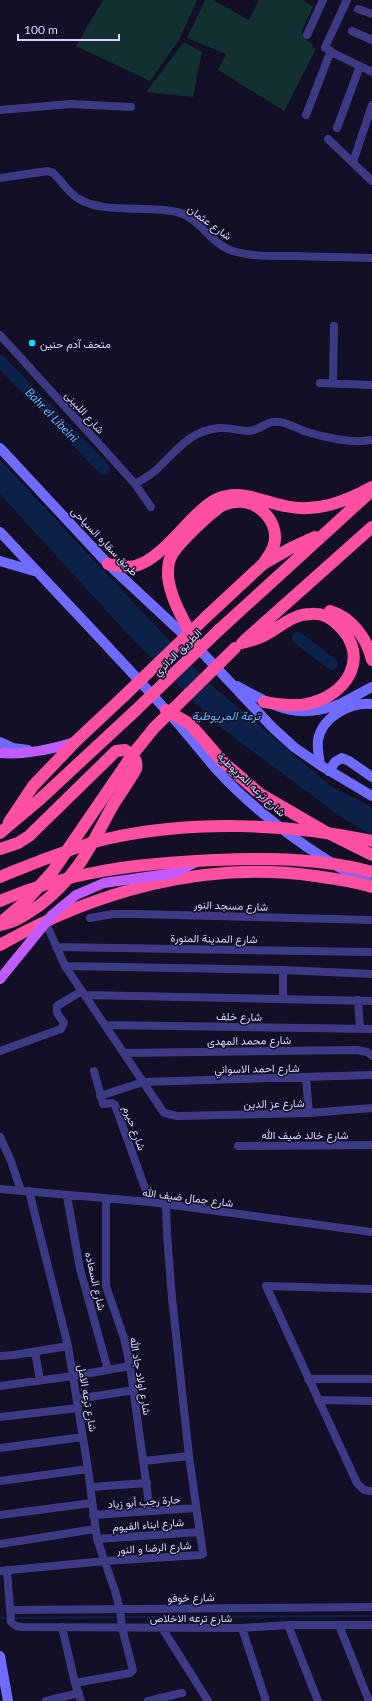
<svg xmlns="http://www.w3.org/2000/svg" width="372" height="1701" font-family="Lato,Vazirmatn,sans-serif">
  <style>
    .green { fill: #12302f }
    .water { fill: #0c2248 }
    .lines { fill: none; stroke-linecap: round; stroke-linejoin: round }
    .stream { stroke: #0c2248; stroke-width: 2 }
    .river { stroke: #0c2248; stroke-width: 12 }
    .street { stroke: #3d3a85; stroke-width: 8 }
    .secondary { stroke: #6f6bff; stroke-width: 10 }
    .primary { stroke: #c25bff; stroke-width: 10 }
    .highway { stroke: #ff4fa3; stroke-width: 12 }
    .primary-bridge { stroke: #c25bff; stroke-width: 10 }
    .highway-bridge { stroke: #ff4fa3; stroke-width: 12 }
    .poi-dot { fill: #00e5ff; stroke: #130f26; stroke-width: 1.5 }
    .labels { text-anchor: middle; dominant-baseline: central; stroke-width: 3; stroke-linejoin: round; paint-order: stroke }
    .street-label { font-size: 11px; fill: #d9d4ff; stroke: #130f26 }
    .poi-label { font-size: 11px; fill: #d9d4ff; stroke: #130f26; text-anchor: start }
    .water-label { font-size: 12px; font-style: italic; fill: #62b6ff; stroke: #130f26 }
  </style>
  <rect width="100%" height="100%" fill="#130f26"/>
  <path class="green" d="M103 0H197L179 40 150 81 76 46Z
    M205 0H213L249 20 259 0H303L313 7 301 32 307 35 305 39 313 44 312 47 316 49 284 111 218 70 226 54 187 38Z
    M184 42 202 52 193 97 146 92Z"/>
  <path class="water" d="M0 460 209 683 332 787 372 807V835L341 817 216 724 123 629 0 494Z"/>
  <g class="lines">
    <path class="stream" d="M123 1617 372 1616
      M0 1618H9
      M13 1618 119 1617"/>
    <path class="river" d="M0 361 104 469
      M298 638 332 664"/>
    <path class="street" d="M358 9 372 14
      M352 31 372 40
      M307 35 323 0
      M331 52 372 72
      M0 110 71 104 131 107
      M306 115 330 53V50L325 48 326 45 347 0
      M337 128 360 66
      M328 139 372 181
      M353 162 372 105
      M0 178 48 171 53 173C62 181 68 193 79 199 103 214 147 205 177 212 199 217 209 242 230 250 250 257 272 256 293 256 320 257 346 257 372 258
      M0 335 109 455 135 484 151 507
      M320 383 372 385
      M333 383 334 326
      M135 484C142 480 149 476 155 471 176 452 188 431 219 428 229 427 239 431 249 431 262 430 267 418 284 423 291 425 297 428 304 431 322 437 353 444 372 440
      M90 918 113 914H136L372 920
      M45 921 65 966 164 1113 177 1116 309 1113 372 1108
      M56 947 372 952
      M65 966 283 970 372 974
      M85 995 372 1001
      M283 999V970
      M358 1000 360 1028
      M105 1025 372 1029
      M0 1051 61 1029 64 1023 57 1013V1006L82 991
      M124 1053 357 1050 367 1052 372 1056
      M94 1071 103 1104 112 1103 115 1105 150 1202
      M306 1078 309 1113
      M100 1096 143 1082 372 1075
      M0 1137 11 1161 21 1191
      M238 1146 372 1145
      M0 1189 150 1202 372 1232
      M29 1191 68 1346 88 1469 97 1539 115 1591 120 1609 122 1628 133 1670 130 1673 75 1683
      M67 1196 80 1269 108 1370
      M106 1199V1286L124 1338 130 1366 150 1511
      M372 1289 266 1286 357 1483 364 1490 372 1491
      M35 1352 40 1380
      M0 1356 14 1355 68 1346
      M308 1379H372
      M0 1386 73 1376 130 1366
      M77 1399 134 1390
      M318 1400 372 1401
      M0 1417 78 1408
      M0 1448 83 1437
      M144 1461 189 1456
      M0 1481 88 1469
      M91 1487 147 1483
      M0 1515 92 1503
      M93 1515 196 1508
      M97 1539 200 1532
      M0 1544 95 1529
      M7 1570 11 1622 16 1626 21 1627 242 1628 288 1625H372
      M0 1571 105 1561 200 1555 203 1554 189 1456 172 1298 167 1234 166 1205
      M10 1610 372 1607
      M288 1625 318 1701
      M339 1625 369 1701
      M62 1627 75 1683 81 1701
      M162 1628 208 1701
      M242 1628 266 1701
      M46 1701 79 1693
      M148 1701 182 1693"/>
    <path class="secondary" d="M0 448 108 564 197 647 273 728 294 747 320 765 372 796
      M0 532C55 591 111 649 165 709 183 728 199 749 216 769 254 811 317 859 368 882
      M0 561 34 571
      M237 686C275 707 299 721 342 703 352 698 362 692 372 687
      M0 742 13 748 28 750
      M320 765C319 757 317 748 318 740 322 717 350 702 372 704
      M329 771 335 762 342 758 349 761 372 777
      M0 1656 8 1701"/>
    <path class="primary" d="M0 753C26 755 50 750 75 742"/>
    <path class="highway" d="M108 564C117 566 126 568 135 566 156 561 178 533 193 518 200 511 208 503 217 499 241 488 262 502 285 506 316 513 345 502 372 487
      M330 611C351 617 367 638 372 660
      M206 617 263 564 291 548 315 537
      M219 630 367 495
      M244 641 372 527
      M242 643C250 641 258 639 265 635 281 627 292 614 311 614 322 613 331 618 338 625 372 657 346 697 306 704 292 707 278 704 264 702
      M197 647C187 625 170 600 168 576 168 568 168 560 173 553 179 543 206 517 216 510 221 505 228 503 235 502 258 499 280 522 274 545 272 552 267 558 263 564
      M166 710 190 724 222 761 260 794 324 831 372 855
      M9 822 33 786 75 742 124 696
      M0 833 38 801 135 711
      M0 849 18 843 29 836 116 751 125 750C133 755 138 759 136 769 129 781 121 793 113 805 91 845 78 876 40 905 27 914 16 922 0 925
      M0 923 26 901 53 871 133 754 154 728
      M0 945C95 891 206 860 315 876 334 879 354 881 372 887"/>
    <path class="primary-bridge" d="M0 979 52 915 76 895 104 883 174 873 198 861"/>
    <path class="highway-bridge" d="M124 696 206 617
      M135 711 219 630
      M154 728 235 648
      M0 877C15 870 30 865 45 859 65 852 85 844 106 839 190 820 288 823 372 841
      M0 901C69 871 142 863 216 860 268 858 322 858 372 872"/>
  </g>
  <circle class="poi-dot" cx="32" cy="343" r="4"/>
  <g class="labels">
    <g class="street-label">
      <text transform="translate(210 222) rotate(36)">شارع عثمان</text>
      <text transform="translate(85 412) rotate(48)">شارع اللبينى</text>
      <text transform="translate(105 541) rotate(46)">طريق سقاره السياحى</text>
      <text transform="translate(177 652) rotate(-44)">الطريق الدائري</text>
      <text transform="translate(252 784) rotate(43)">شارع ترعه المريوطية</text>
      <text transform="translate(231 905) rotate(2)">شارع مسجد النور</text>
      <text transform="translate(214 938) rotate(1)">شارع المدينة المنورة</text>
      <text transform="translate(239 1016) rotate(1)">شارع خلف</text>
      <text transform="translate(249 1040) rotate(-1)">شارع محمد المهدى</text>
      <text transform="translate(257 1068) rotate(-1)">شارع احمد الاسواني</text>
      <text transform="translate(274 1103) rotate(-1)">شارع عز الدين</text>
      <text transform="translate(135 1128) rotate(70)">شارع حيرم</text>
      <text x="305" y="1134">شارع خالد ضيف الله</text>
      <text transform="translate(188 1197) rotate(7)">شارع جمال ضيف الله</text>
      <text transform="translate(96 1281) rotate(77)">شارع السعاده</text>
      <text transform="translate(141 1376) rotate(80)">شارع اولاد جاد الله</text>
      <text transform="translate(88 1398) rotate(80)">شارع ترعه الامل</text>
      <text transform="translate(144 1501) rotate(-4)">حارة رجب أبو زياد</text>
      <text transform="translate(148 1524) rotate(-4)">شارع ابناء الفيوم</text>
      <text transform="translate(154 1547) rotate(-4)">شارع الرضا و النور</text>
      <text transform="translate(191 1597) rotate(-1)">شارع خوفو</text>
      <text x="191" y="1617">شارع ترعه الاخلاص</text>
    </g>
    <g class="poi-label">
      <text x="40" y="343">متحف آدم حنين</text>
    </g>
    <g class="water-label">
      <text transform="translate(52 415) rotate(46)">Bahr el Libeini</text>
      <text x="226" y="715">ترعة المريوطية</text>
    </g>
  </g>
  <path d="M18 34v6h101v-6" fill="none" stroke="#d9d4ff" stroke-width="2"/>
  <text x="24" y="34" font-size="12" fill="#d9d4ff" stroke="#130f26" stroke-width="3" paint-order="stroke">100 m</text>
</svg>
